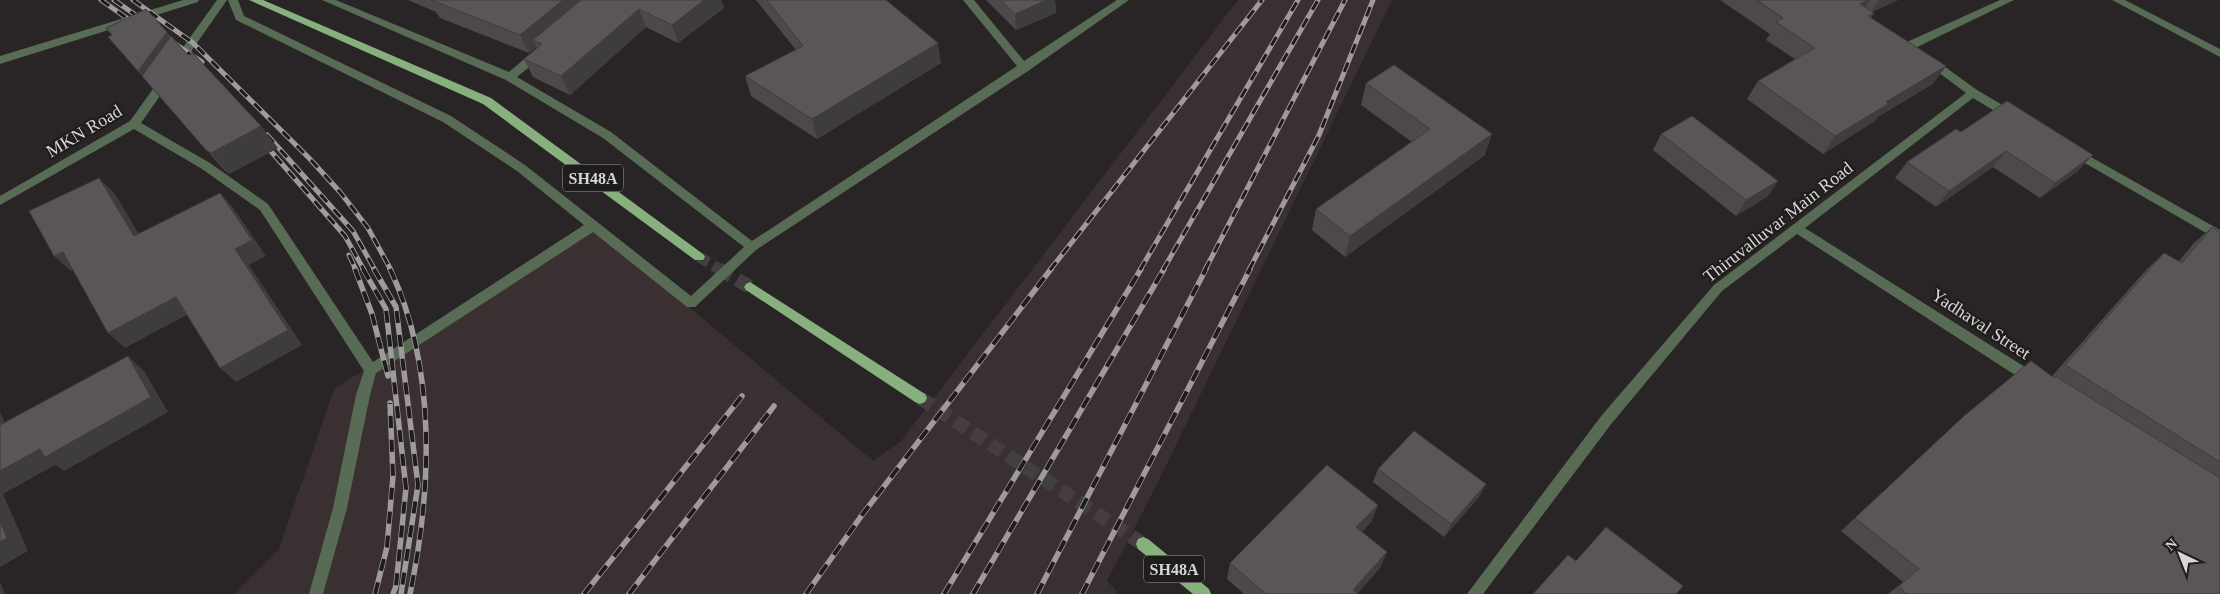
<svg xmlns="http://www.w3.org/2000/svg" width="2220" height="594" font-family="'Times New Roman',serif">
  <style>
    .built { fill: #3a3031 }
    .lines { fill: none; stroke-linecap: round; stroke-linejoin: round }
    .major-tunnel-far1 { stroke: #433f40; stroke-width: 11; stroke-dasharray: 11 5.5; stroke-linecap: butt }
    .major-tunnel { stroke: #433f40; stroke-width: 14; stroke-dasharray: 14 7; stroke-linecap: butt }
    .minor { fill: #586b54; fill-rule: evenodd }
    .major { fill: #88b07f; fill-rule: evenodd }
    .rail-far1-casing { stroke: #9f9b9c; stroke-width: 5 }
    .rail-casing { stroke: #9f9b9c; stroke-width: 5.5 }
    .rail-far1 { stroke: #1f1c1c; stroke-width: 3; stroke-dasharray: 10; stroke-linecap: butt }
    .rail { stroke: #1f1c1c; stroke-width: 4; stroke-dasharray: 12; stroke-linecap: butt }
    .wall { fill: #4d494a }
    .shaded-wall { fill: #3f3c3c }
    .building { fill: #5a5556; stroke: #3f3c3c }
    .labels { text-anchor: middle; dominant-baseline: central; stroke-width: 4.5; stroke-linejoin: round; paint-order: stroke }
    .shield { fill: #1f1c1c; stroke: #a09e9e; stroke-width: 1 }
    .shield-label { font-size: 16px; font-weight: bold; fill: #d8d5d5 }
    .street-label { font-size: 18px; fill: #d8d5d5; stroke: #1f1c1c }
  </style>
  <rect width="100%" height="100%" fill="#292526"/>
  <path class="built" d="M1238 0H1392L1157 484 1107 581 1119 594H234L279 549 334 389 592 226 873 461 901 441Z"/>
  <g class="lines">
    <path class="major-tunnel-far1" d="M699 257 721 270"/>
    <path class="major-tunnel" d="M719 269 750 287
      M920 398 1143 544"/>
    <path class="minor" d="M183 0H199L198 2 0 64V56Z
      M217 0H227L141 123 210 163 268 204 373 362 584 225 517 171 443 122 236 20 228 0H238L244 16 451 116 525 165 691 296 744 247 603 138 506 80 322 0H336L509 72 536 49H544V55L517 77 611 132 752 241 1017 66 963 0H974L1024 61 1117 0H1129L1028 71 756 250 695 307H687L593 232 376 373 370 395 347 508 323 594H309L333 508 356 395 364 371 260 210 202 169 134 129 0 205V196L130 121Z
      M2000 0H2014L1915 48 1911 49 1906 45 1907 42Z
      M2112 0H2125L2220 49V57Z
      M1930 56 1977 90 2016 113 2018 116 2016 119H2008L1973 98 1805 228 2039 376 2041 380 2039 384 2034 386 2029 384 1797 234 1722 291 1612 423 1483 594H1467L1602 415 1714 285 1966 93 1926 63 1925 60Z
      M2075 148 2220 230V241L2071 155 2069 152Z"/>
    <path class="major" d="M249 0H263L491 98 703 254 705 257 703 260H695L483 104Z
      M750 282 925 394 927 398 925 402 920 404 915 402 746 290 744 287 746 284Z
      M1143 537 1148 539 1209 589 1211 594H1193L1138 549 1136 544 1138 539Z"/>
    <defs>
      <path id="rail-far1" d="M101 0 138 26
        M114 0 147 23
        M133 0 193 43 309 158 340 192 368 228 391 270
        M171 41 202 62
        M267 135 353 231 375 270
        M262 141 345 236 364 270
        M349 255 356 270
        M1050 270 1262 0
        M1140 270 1298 0
        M1163 270 1318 0
        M1205 270 1345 0
        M1249 270 1319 135 1373 0"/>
      <path id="rail" d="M355 269 372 314 388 376
        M363 269 386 309 406 488 396 586 393 594
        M374 269 396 307 418 485 401 594
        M390 269C437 368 432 489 410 594
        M375 594 387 547 393 476 390 403
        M584 594 742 396
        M629 594 774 406
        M806 594 862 515 1051 269
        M944 594 1141 269
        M973 594 1164 269
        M1037 594 1206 269
        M1082 594 1250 269"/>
    </defs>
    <use href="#rail-far1" class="rail-far1-casing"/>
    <use href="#rail" class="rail-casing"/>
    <use href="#rail-far1" class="rail-far1"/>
    <use href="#rail" class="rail"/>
  </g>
  <path class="wall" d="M408 0H721L724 8 678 43 646 27 570 95 533 77 524 59 537 48 536 47 529 53 440 18 436 12Z
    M756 0H886L941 63 817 139 751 96 745 76 796 50Z
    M986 0H1055L1056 13 1016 30Z
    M1720 0H1898L1872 12 1874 13 1871 18 1933 84 1879 116 1875 121 1823 154 1747 99 1758 81 1795 59 1766 40 1770 34Z
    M167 32 171 37 278 148 229 174 225 171 108 37Z
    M1366 83 1485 155 1345 257 1312 230 1316 209 1412 142 1361 105Z
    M1961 132 2078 171 2040 198 1993 167 1936 207 1895 178 1907 162Z
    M1661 134 1768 196 1736 216 1653 150Z
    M2212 227 2220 232V594H1888L1903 582 1841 531 1964 416 2052 376 2147 269 2164 253 2179 261 2194 243Z
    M1378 469 1486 484 1479 497 1444 537 1373 482Z
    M1378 505 1371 522 1362 532 1387 552 1380 568 1357 594H1358H1244L1227 579 1230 563Z"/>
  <path class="shaded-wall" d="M563 0H594L533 40 536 47 529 53 520 35Z
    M704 0H721L724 8 678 43 672 25Z
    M1047 0H1055L1056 13 1016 30 1015 14Z
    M1870 0 1859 18 1860 4Z
    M1879 0H1898L1871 12Z
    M639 9 646 27 570 95 561 76Z
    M167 32 180 48 152 87 138 71Z
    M938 43 941 63 817 139 812 119Z
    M1946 66 1933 84 1879 116 1875 121 1823 154 1835 136 1886 102Z
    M261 126 278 148 229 174 211 153Z
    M1492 134 1485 155 1345 257 1350 236Z
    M2006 151 1993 167 1936 207 1949 191Z
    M2093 155 2078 171 2040 198 2055 183Z
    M99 178 115 194 149 251 134 236Z
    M1778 181 1768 196 1736 216 1746 200Z
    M220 193 234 209 266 256 249 265 302 345 236 382 220 368 235 249Z
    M63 252 80 267 71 271 54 256Z
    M176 297 192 312 125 348 108 333Z
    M128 356 144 371 168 412 64 471 55 465 3 494 28 551 0 567V471L40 449Z
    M0 412 14 443 0 433Z
    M1486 484 1479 497 1444 537 1451 524Z
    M1378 505 1371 522 1350 544 1356 527Z
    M1387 552 1380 568 1357 594 1353 590Z
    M0 582 5 594H0Z"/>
  <path class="building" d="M431 0H563L520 35Z
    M581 0H704L672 25 639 9 561 76 524 59 542 44 533 40Z
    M767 0H886L938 43 812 119 745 76 803 46Z
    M1001 0H1047L1015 14Z
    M1757 0H1869L1860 4 1874 13 1868 16 1946 66 1886 102 1888 104 1835 136 1758 81 1815 48 1776 22 1783 18Z
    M146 9 167 32 138 71 108 37 112 35 106 28Z
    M171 36 188 55 193 53 261 126 211 153 206 150 142 76Z
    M1394 65 1492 134 1350 236 1316 209 1430 129 1366 83Z
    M2007 101 2093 155 2055 183 2006 151 1949 191 1907 162 1956 129 1961 132Z
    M1692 116 1778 181 1746 200 1661 134Z
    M99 178 134 236 220 193 252 240 235 249 288 330 220 368 176 297 108 333 63 252 54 256 29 211Z
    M2212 227 2220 232V462L2065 365 2164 253 2182 263Z
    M128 356 151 397 45 457 40 449 0 471V425Z
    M2031 361 2054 378 2055 376 2220 478V594H1907L1899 586 1919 569 1855 518 1964 416Z
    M1414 431 1486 484 1451 524 1378 469Z
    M1327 465 1378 505 1356 527 1387 552 1353 590 1358 594H1266L1230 563Z
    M0 521 7 538 0 542Z
    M1606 527 1683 586 1676 594H1533L1568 555 1576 561Z"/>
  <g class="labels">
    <g class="shield">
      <rect x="563" y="164.5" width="60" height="27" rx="4"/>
      <rect x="1144" y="555.5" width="60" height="27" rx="4"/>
    </g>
    <g class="shield-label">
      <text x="593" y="178">SH48A</text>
      <text x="1174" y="569">SH48A</text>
    </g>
    <g class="street-label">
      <text transform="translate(84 131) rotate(-31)">MKN Road</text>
      <text transform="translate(1778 222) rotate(-38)">Thiruvalluvar Main Road</text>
      <text transform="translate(1981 324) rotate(33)">Yadhaval Street</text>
    </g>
  </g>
  <g transform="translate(2180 554) rotate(317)" stroke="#1f1c1c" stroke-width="4" paint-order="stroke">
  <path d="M0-4L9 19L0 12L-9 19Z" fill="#d8d5d5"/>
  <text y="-8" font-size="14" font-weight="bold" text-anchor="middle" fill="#d8d5d5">N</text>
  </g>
</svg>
